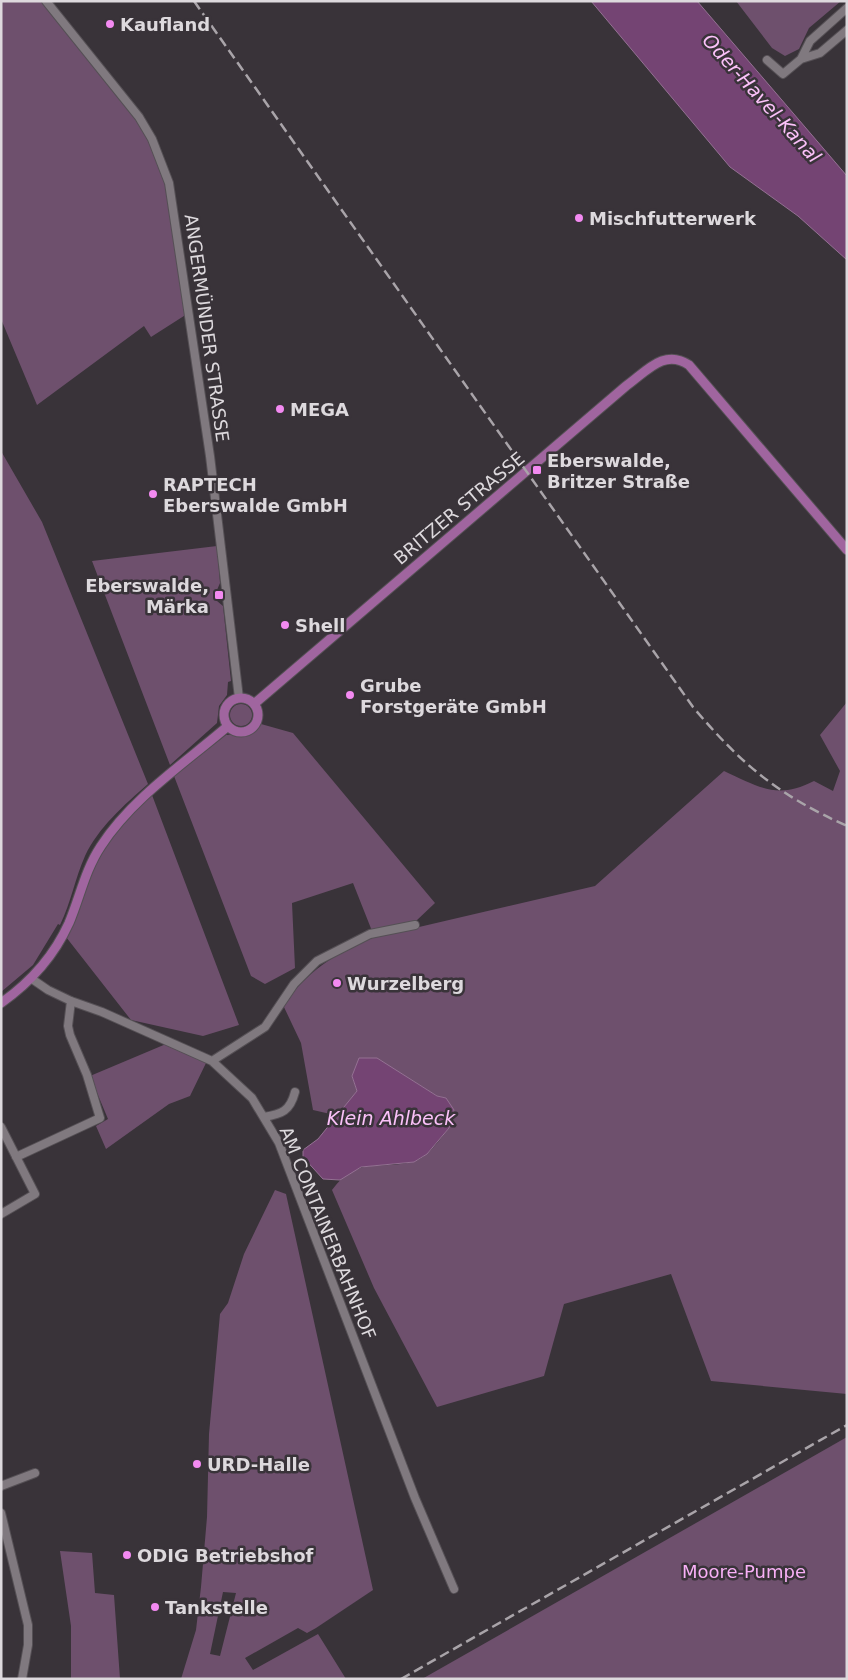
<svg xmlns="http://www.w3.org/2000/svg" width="848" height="1680" font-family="'DejaVu Sans',sans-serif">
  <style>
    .green { fill: #6e506d; fill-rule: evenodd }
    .water { fill: #744473; stroke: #947193 }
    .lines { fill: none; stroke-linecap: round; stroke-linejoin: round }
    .minor-casing { stroke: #555055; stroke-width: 10 }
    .major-casing { stroke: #555055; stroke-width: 11 }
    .minor { stroke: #80797f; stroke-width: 8 }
    .major { stroke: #a0659f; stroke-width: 9 }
    .rail { stroke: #a9a4a9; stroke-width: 2.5; stroke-dasharray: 10 5; stroke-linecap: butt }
    .poi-dot { fill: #f38af1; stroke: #393339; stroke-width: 2 }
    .labels { text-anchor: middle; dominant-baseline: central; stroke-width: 5; stroke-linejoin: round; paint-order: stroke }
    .poi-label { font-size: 18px; font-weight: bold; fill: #ddd9dd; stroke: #393339; text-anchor: start }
    .street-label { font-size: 18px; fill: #ddd9dd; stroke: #393339 }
    .park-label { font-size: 18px; fill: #f8b0f6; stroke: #393339 }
    .water-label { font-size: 19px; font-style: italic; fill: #fbc1f9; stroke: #393339 }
  </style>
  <rect width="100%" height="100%" fill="#393339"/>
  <path class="green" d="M1 1H45L127 102 162 162 187 314 151 337 144 326 37 405 1 319Z
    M736 1H841L809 28 799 49 785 56 772 48Z
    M1 451 42 522 148 784C124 805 98 828 85 856 75 878 71 903 60 925L58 924 33 965 1 992Z
    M217 546 220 583 217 590V601L223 606 231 681 228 682 227 695 219 706 217 723 170 765 92 561Z
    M847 702V1394L711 1381 671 1274 564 1304 544 1376 437 1407 374 1288 332 1190C357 1156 379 1170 412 1162 428 1158 439 1140 449 1128L446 1098 437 1096 376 1058 352 1076 357 1091 339 1116 313 1110 301 1043 283 1005C309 970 333 955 372 938L595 886 724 771C759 787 777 800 814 781L833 791 840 771 820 735Z
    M230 715a11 11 0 1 1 22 0a11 11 0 1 1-22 0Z
    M261 724 293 733 435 903 416 921 372 931 353 883 292 903 295 968 265 984 251 976 174 776 226 735 247 733Z
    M152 795 239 1025 203 1036 131 1020 66 937C89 876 101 840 152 795Z
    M166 1044 206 1063 190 1096 169 1104 106 1149 96 1126 108 1119 90 1076Z
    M275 1190 286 1194 373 1590 316 1628 307 1633 298 1628 245 1658 253 1670 318 1634 346 1679H181L196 1630 201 1587 207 1517 209 1434 220 1314 228 1303 244 1254ZM223 1592 236 1593 220 1656 210 1654Z
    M847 1437V1679H422Z
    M60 1551 92 1553 95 1593 114 1595 120 1679H71V1626Z"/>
  <path class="water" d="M591 1H697L847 176V260L798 216 730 167Z
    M359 1058H377L437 1096 446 1098 454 1110 449 1128 427 1154 414 1162 361 1167 340 1180 323 1179 303 1157V1150L318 1139 357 1091 352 1076Z"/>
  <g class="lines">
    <defs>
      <path id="minor" d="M46 1 139 117 152 139 169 183 210 456 239 698
        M801 59 810 41 847 8
        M767 60 783 74 801 59 820 53 847 30
        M32 979 48 990 71 1001 102 1012 212 1061 252 1098 279 1143 415 1498 454 1589
        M212 1061 265 1027 294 984 317 961 370 934 415 925
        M264 1117C282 1114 290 1111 295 1092
        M1 1127 35 1194 1 1214
        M16 1157 100 1118 87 1075 70 1035 68 1026 71 1001
        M1 1486 35 1473
        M1 1513 28 1625V1645L22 1679"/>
      <path id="major" d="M224 715a17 17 0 1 1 34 0a17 17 0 1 1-34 0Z
        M254 704 626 386C646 372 664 348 689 365L847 550
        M1 1003C31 982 54 956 69 923 80 897 85 870 101 846 132 798 185 763 228 726"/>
    </defs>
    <use href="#minor" class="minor-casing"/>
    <use href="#major" class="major-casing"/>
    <use href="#minor" class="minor"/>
    <use href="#major" class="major"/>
    <path class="rail" d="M194 1 693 707C742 765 778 795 847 826
      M401 1679 847 1425"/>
  </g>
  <g class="poi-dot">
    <circle cx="110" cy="24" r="5"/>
    <circle cx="579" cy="218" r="5"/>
    <circle cx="280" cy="409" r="5"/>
    <rect x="532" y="465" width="10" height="10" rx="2.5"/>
    <circle cx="153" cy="494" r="5"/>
    <rect x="214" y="590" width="10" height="10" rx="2.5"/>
    <circle cx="285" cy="625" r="5"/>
    <circle cx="350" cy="695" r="5"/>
    <circle cx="337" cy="983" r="5"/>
    <circle cx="197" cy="1464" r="5"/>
    <circle cx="127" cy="1555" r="5"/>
    <circle cx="155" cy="1607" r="5"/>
  </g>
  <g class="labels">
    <g class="poi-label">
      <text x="120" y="24">Kaufland</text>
      <text x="589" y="218">Mischfutterwerk</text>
      <text x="290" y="409">MEGA</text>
      <text x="547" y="460">Eberswalde,<tspan x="547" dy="21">Britzer Straße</tspan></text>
      <text x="163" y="484">RAPTECH<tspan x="163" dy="21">Eberswalde GmbH</tspan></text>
      <text x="209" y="585" text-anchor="end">Eberswalde,<tspan x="209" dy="21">Märka</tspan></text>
      <text x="295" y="625">Shell</text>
      <text x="360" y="685">Grube<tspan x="360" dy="21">Forstgeräte GmbH</tspan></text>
      <text x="347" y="983">Wurzelberg</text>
      <text x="207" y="1464">URD-Halle</text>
      <text x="137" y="1555">ODIG Betriebshof</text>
      <text x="165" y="1607">Tankstelle</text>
    </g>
    <g class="street-label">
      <text transform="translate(207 328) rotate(82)">ANGERMÜNDER STRASSE</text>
      <text transform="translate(459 508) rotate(-40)">BRITZER STRASSE</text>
      <text transform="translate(328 1233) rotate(68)">AM CONTAINERBAHNHOF</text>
    </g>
    <g class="park-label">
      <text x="744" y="1571">Moore-Pumpe</text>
    </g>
    <g class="water-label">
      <text transform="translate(762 98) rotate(48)">Oder-Havel-Kanal</text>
      <text x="391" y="1118">Klein Ahlbeck</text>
    </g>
  </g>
  <rect width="848" height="1680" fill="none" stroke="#ddd9dd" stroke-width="5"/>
</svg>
